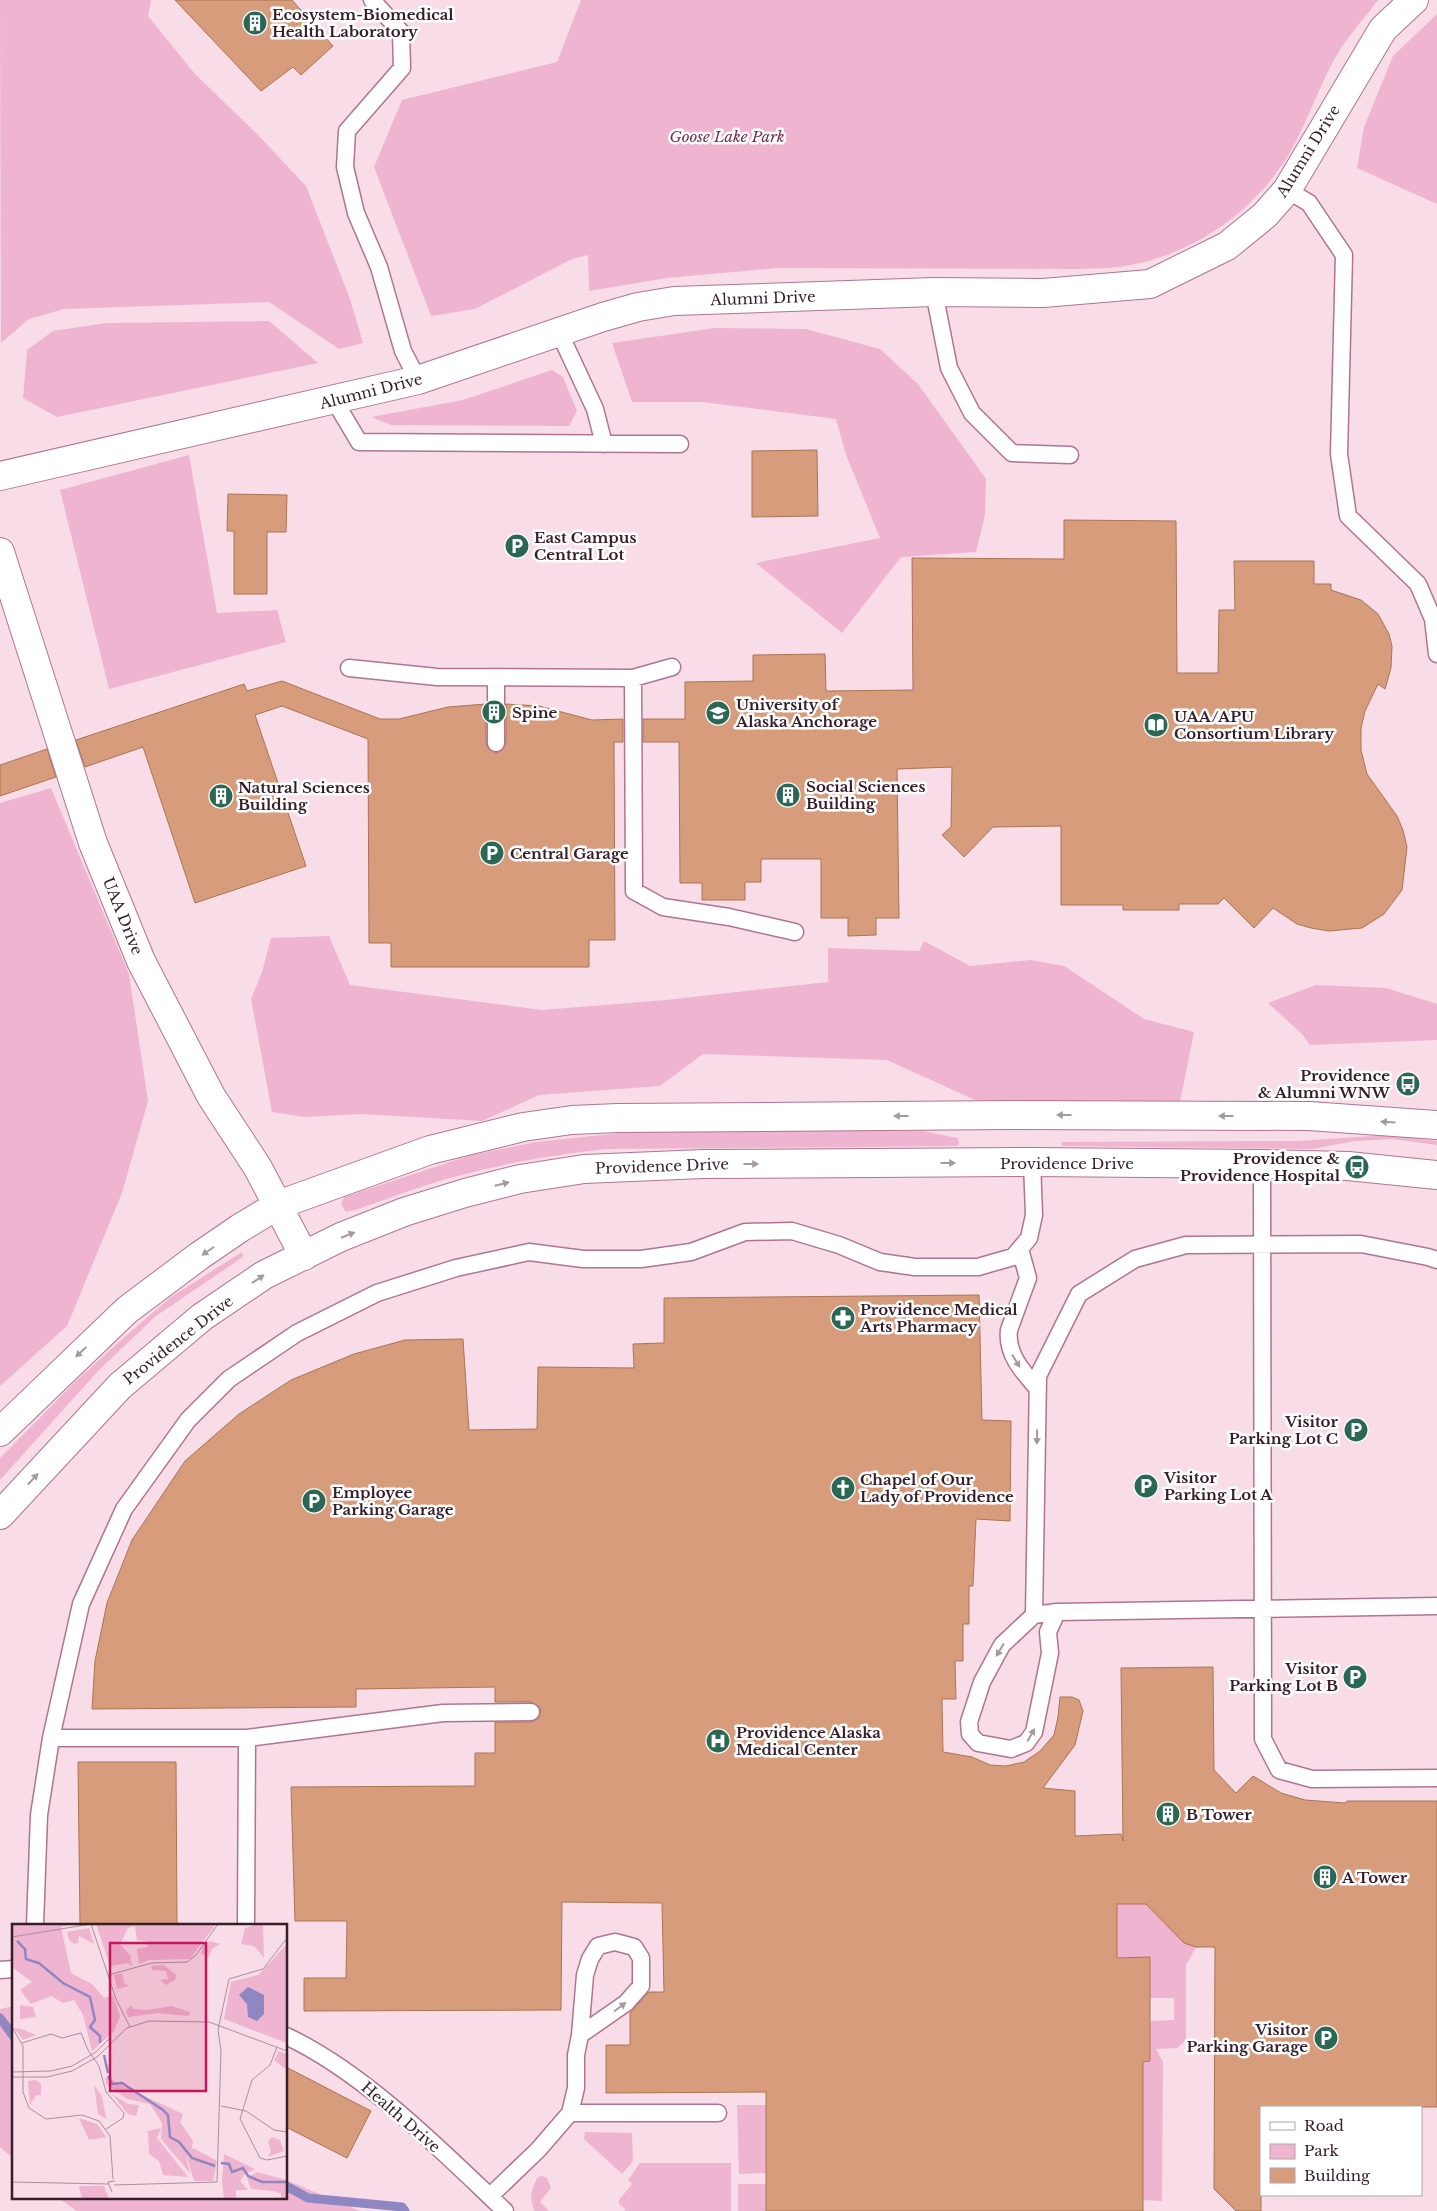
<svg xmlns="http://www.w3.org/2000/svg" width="1437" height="2211" font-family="'Libre Baskerville',serif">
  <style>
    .green { fill: #efb4cf }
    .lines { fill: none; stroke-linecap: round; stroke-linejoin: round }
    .stream { stroke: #8f87c1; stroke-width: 9 }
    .building { fill: #d79c7b; stroke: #ab7455 }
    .lane-casing { stroke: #b07491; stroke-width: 19 }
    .street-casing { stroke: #b07491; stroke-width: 30 }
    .secondary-casing { stroke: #b07491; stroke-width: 30 }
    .lane { stroke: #fff; stroke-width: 16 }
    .street { stroke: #fff; stroke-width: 28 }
    .secondary { stroke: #fff; stroke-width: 28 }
    .oneway { fill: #a4999f }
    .labels { text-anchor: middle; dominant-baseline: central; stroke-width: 5; stroke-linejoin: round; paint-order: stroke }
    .poi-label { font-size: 15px; font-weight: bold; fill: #351d29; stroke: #fff; text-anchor: start }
    .park-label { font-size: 15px; font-style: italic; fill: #762b54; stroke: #fff }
    .street-label { font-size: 15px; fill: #351d29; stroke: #fff }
    .inset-river { fill: none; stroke: #8f87c1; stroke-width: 2.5 }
    .inset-road { fill: none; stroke: #aa909c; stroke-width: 1 }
    .view { fill: #c2185b; fill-opacity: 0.15; stroke: #c2185b; stroke-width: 2.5 }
    .inset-edge { fill: none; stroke: #351d29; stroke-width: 2.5 }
  </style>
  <rect width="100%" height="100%" fill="#f8dde8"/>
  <path class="green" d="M0 0H151L148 16 195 74 257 134 306 186 350 299 363 343 339 349 269 302 64 309 29 319 1 343Z
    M581 0H1378C1366 16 1352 32 1341 48 1320 81 1309 120 1289 154 1254 212 1193 255 1125 266 1111 269 1095 268 1080 269L777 268 667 278 589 291 588 255 572 259 475 309 431 316 374 167 402 100 557 62Z
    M1437 14V204L1357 168 1364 127 1393 56Z
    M269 321 318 363 57 417 23 398 27 350 53 331 106 323Z
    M715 328 806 329 880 349 918 384 986 479 985 515 976 552 901 557 842 633 756 563 880 538 846 455 836 419 702 402H632L612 343Z
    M552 370 563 377 577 411 569 426 391 425 371 417 463 400Z
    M189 455 217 613 277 610 286 642 109 689 60 490Z
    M51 788 129 974 148 1101 122 1193 67 1326 0 1386V803Z
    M329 936 350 985 542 1010 666 1000 828 982V948L919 951 924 941 970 966 1031 960 1064 966 1144 1019 1194 1032 1180 1102 975 1100 887 1060 703 1054 660 1086 539 1095 482 1121 361 1114 304 1117 272 1112 251 999 262 972 271 938Z
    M1316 985 1386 988 1437 1004V1040L1310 1045 1302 1034 1268 1003Z
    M657 1129 922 1131 958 1138 959 1144 957 1146 608 1149C554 1154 502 1164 450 1178 418 1187 387 1199 355 1210L346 1212 341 1204 344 1197 468 1156 536 1142Z
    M1388 1135 1437 1141V1145L1393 1139 1355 1141 1312 1149 1062 1146 1061 1142 1298 1141Z
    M242 1252 243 1257 156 1316 98 1371 0 1480V1458L76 1381 121 1340 171 1297Z
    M1092 1904H1146L1184 1943 1196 1947 1186 1965V2040L1177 2048 1156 2049 1163 2062 1162 2201 1143 2200V2062L1150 2061 1149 2021 1174 2020V1998H1150V1957L1117 1958Z
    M14 2006V2159L0 2147V2009Z
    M737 2105H766V2173L739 2174Z
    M585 2132 632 2133 633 2161 622 2174 584 2139Z
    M640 2163H731V2211H624L626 2209 619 2204V2200L632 2184 628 2180Z
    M542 2176 547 2178 551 2188 540 2202 549 2211H535C528 2200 532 2187 538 2177Z
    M286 2180 360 2211H77L57 2197H286Z
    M738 2184H766V2211H738Z"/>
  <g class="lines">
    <path class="stream" d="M0 2018 14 2037
      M286 2186 308 2198 402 2207 405 2211"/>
  </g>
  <path class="building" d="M175 0H292L333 46 301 75 293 67 261 91Z
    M817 450 818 516 752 517V451Z
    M228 494 287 495 286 532H267V594H234V531H227Z
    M1064 520 1176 521 1177 673H1218L1219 610H1235L1234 561H1314V584H1331V590L1361 600 1378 614 1389 634 1392 646 1391 668 1385 689 1378 684 1365 711 1361 728V750L1367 774 1397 816 1403 830 1407 847 1402 890 1384 914 1362 928 1329 931 1311 928 1297 924 1273 908 1254 928 1224 898 1218 904H1179V910H1123V905H1061V826L993 827 964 857 942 835 951 827 952 767 897 769 899 918H876V935L848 936V918H821V859H761V882H745V900H702V883H680L679 742H643V719H685V682L753 681V655L825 654 826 691 913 690 912 558 1064 559Z
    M282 681 380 719H399L448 707 486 704V743L488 748 496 753 501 751 506 743V704L539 706 592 720 623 719V742H614L615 940H589V967H391V943H369L368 739 282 706 255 715 306 866 195 903 143 747 85 767 76 740 244 684 247 691Z
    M47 749 56 777 0 796V765Z
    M979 1295 982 1420 1011 1421 1010 1521 976 1519 973 1586H969V1624H963V1661H955L956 1699H942L943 1752 972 1757 990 1765 1006 1766 1024 1762 1040 1751 1054 1735 1058 1717 1060 1697H1072L1079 1700 1083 1711 1075 1745 1043 1788 1075 1791V1836L1121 1834 1123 1841 1121 1668 1213 1667 1214 1770 1236 1793 1253 1776 1281 1793 1305 1800 1345 1803 1347 1801H1437V2107H1261V2211H1236L1214 2189 1215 1947H1196L1184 1943 1146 1904H1117V1958L1150 1957V2061L1143 2062V2211H766V2092L606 2093V2045H630V2013L649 1992H664L662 1903 562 1902 561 2010 304 2011V1978H346L347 1921H295L291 1787 475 1786V1753H495V1722H532L539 1717 541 1711 539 1707 531 1702H495V1687L356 1689V1707L92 1709 95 1661 107 1603 132 1540 185 1461 239 1414 291 1380 354 1354 405 1340 463 1339 469 1430 537 1429 538 1367 634 1368 633 1344 664 1343V1298Z
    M78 1762H176L177 1925H80Z
    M286 2067 371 2111 347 2158 286 2127Z"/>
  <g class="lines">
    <defs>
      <path id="lane" d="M372 0 401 32 402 68 347 131 345 167 356 213 379 267 403 351 418 380
        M1287 190 1309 203 1344 255 1339 454 1348 516 1418 584 1433 619 1437 654
        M934 292 949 368 972 413 1012 453 1070 455
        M559 332 595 409 604 444
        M334 400 359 442 680 444
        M349 668 437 677 633 678 672 667
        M496 677V743
        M633 678 634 891 663 907 729 917 795 932
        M1262 1164 1263 1739 1279 1770 1312 1779 1437 1778
        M1020 1249 1028 1278 1009 1330C1006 1354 1023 1372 1038 1389
        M1057 1612 1048 1632 1050 1653 1034 1732 1026 1743 1011 1749 978 1743 970 1734 969 1722 982 1682 1002 1645 1034 1615 1057 1612 1437 1606
        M1034 1615 1038 1376 1079 1294 1135 1259 1186 1245 1361 1244 1428 1257 1437 1260
        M51 1738H247L246 1925
        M247 1738 443 1713 531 1712
        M35 1925 39 1815 51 1738 81 1604 124 1509 188 1420 229 1379 297 1333 377 1293 456 1268 529 1252 583 1259H641L691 1252 745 1232 792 1231 839 1245 880 1262 915 1267H978L1013 1257 1029 1238 1034 1215 1032 1162
        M0 1970 14 1969
        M286 2036C364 2072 443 2152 505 2211
        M570 2113H718
        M490 2196 538 2150 570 2113 576 2088V2055L580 2035 585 1975 590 1959 598 1946 615 1942 634 1947 641 1958V1986L626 2003 580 2035"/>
      <path id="street" d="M0 476 418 380 603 317 638 307 674 301 934 292 1043 293 1150 284 1227 246 1265 215 1287 190 1383 29 1414 0
        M0 552 93 843 141 961 211 1096 258 1168 304 1256"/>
      <path id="secondary" d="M0 1432 127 1310 199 1256 240 1228 278 1205 430 1150 523 1127 572 1120 618 1118 1011 1115 1309 1116 1437 1125
        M0 1515 120 1386 202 1317 264 1275 341 1237 404 1212 465 1193 520 1179 584 1169 703 1164 1032 1162 1262 1164 1348 1166 1437 1175"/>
    </defs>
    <use href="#lane" class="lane-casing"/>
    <use href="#street" class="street-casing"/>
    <use href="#secondary" class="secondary-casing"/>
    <use href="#lane" class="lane"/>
    <use href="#street" class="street"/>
    <use href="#secondary" class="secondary"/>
  </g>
  <defs><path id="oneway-solid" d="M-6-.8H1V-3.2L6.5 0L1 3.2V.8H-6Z" transform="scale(1.25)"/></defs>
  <g class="oneway">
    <use href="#oneway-solid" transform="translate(1064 1115) rotate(-180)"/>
    <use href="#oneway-solid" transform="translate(901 1116) rotate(180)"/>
    <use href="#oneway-solid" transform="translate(1226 1116) rotate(-180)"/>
    <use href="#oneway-solid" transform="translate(1388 1122) rotate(-176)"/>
    <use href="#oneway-solid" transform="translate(948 1163)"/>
    <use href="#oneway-solid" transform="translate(751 1164)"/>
    <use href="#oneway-solid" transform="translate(502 1184) rotate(-14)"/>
    <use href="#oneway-solid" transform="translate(348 1235) rotate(-22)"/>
    <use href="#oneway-solid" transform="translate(208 1251) rotate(145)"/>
    <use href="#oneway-solid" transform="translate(258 1279) rotate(-34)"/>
    <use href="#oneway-solid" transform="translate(81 1352) rotate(137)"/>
    <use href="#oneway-solid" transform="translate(1016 1361) rotate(58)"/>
    <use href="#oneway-solid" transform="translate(1037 1437) rotate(91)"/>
    <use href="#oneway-solid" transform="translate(33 1479) rotate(-47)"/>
    <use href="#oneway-solid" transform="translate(1000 1650) rotate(121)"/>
    <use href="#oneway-solid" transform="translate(1031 1735) rotate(-60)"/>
    <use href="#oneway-solid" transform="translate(620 2007) rotate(-37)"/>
  </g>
  <defs>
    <symbol id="building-disc" viewBox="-11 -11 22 22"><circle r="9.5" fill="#2a6855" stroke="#fff"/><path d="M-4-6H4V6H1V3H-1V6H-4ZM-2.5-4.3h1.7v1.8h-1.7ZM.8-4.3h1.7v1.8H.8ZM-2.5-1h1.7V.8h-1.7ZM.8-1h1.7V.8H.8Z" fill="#fff"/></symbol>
    <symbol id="parking-disc" viewBox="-11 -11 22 22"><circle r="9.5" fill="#2a6855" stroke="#fff"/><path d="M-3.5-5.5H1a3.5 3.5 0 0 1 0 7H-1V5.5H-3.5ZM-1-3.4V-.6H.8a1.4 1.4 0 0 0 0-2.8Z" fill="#fff"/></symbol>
    <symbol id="university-disc" viewBox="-11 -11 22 22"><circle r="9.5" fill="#2a6855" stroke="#fff"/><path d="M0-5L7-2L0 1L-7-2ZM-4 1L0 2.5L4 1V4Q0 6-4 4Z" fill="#fff"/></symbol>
    <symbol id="library-disc" viewBox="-11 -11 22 22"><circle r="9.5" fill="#2a6855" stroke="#fff"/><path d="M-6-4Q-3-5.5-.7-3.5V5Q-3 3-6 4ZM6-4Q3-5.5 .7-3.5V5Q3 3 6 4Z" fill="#fff"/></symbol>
    <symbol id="bus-disc" viewBox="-11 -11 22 22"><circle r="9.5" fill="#2a6855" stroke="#fff"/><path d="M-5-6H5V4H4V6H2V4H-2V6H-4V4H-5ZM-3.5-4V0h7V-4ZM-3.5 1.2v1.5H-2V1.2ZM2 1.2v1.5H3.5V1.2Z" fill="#fff"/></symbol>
    <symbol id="pharmacy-disc" viewBox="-11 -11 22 22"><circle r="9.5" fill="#2a6855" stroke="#fff"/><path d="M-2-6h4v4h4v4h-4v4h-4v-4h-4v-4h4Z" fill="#fff"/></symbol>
    <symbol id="church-disc" viewBox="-11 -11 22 22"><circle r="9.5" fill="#2a6855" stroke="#fff"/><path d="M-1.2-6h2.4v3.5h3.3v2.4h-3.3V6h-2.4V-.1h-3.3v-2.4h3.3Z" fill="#fff"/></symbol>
    <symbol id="hospital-disc" viewBox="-11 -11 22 22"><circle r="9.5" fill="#2a6855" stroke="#fff"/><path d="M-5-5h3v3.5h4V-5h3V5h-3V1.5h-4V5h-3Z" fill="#fff"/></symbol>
  </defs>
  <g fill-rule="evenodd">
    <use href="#building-disc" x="241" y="9" width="28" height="28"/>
    <use href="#parking-disc" x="503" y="532" width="28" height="28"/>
    <use href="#building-disc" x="480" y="698" width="28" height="28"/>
    <use href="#university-disc" x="704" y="699" width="28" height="28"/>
    <use href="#library-disc" x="1142" y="711" width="28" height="28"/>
    <use href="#building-disc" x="774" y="781" width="28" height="28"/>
    <use href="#building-disc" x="207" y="782" width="28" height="28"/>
    <use href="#parking-disc" x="478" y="839" width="28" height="28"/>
    <use href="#bus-disc" x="1394" y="1070" width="28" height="28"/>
    <use href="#bus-disc" x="1343" y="1153" width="28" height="28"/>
    <use href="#pharmacy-disc" x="829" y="1304" width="28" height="28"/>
    <use href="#parking-disc" x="1342" y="1416" width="28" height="28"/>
    <use href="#parking-disc" x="1132" y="1472" width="28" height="28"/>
    <use href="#church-disc" x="829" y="1474" width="28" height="28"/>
    <use href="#parking-disc" x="300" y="1487" width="28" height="28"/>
    <use href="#parking-disc" x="1341" y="1663" width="28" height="28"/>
    <use href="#hospital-disc" x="704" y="1727" width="28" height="28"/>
    <use href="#building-disc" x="1154" y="1800" width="28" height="28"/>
    <use href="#building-disc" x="1311" y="1863" width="28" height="28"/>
    <use href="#parking-disc" x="1312" y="2024" width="28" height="28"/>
  </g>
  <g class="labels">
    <g class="poi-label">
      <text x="272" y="14">Ecosystem-Biomedical<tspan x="272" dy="17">Health Laboratory</tspan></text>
      <text x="534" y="537">East Campus<tspan x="534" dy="17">Central Lot</tspan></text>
      <text x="736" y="704">University of<tspan x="736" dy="17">Alaska Anchorage</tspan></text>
      <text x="512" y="712">Spine</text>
      <text x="1174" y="716">UAA/APU<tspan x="1174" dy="17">Consortium Library</tspan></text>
      <text x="806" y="786">Social Sciences<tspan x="806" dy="17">Building</tspan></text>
      <text x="238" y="787">Natural Sciences<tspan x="238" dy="17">Building</tspan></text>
      <text x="510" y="853">Central Garage</text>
      <text x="1390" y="1075" text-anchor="end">Providence<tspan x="1390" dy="17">&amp; Alumni WNW</tspan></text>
      <text x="1340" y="1158" text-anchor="end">Providence &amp;<tspan x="1340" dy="17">Providence Hospital</tspan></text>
      <text x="860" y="1309">Providence Medical<tspan x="860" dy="17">Arts Pharmacy</tspan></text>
      <text x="1338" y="1421" text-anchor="end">Visitor<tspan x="1338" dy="17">Parking Lot C</tspan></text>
      <text x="1164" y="1477">Visitor<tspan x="1164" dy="17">Parking Lot A</tspan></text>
      <text x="860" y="1479">Chapel of Our<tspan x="860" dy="17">Lady of Providence</tspan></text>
      <text x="332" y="1492">Employee<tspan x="332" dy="17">Parking Garage</tspan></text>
      <text x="1338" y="1668" text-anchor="end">Visitor<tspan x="1338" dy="17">Parking Lot B</tspan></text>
      <text x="736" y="1732">Providence Alaska<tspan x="736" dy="17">Medical Center</tspan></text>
      <text x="1186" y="1814">B Tower</text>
      <text x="1342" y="1877">A Tower</text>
      <text x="1308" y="2029" text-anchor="end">Visitor<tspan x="1308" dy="17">Parking Garage</tspan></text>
    </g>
    <g class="park-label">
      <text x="727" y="136">Goose Lake Park</text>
    </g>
    <g class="street-label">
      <text transform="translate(1308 151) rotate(-58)">Alumni Drive</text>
      <text transform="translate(763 298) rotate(-2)">Alumni Drive</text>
      <text transform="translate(371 391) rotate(-14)">Alumni Drive</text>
      <text transform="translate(123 916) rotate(68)">UAA Drive</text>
      <text x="1067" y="1163">Providence Drive</text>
      <text transform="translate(662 1166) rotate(-2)">Providence Drive</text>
      <text transform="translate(178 1340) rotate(-38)">Providence Drive</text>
      <text transform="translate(401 2117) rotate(41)">Health Drive</text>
    </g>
  </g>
  <g transform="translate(12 1924)">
    <rect width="275" height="275" fill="#f8dde8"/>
    <path d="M0 0H64L49 3 59 49 80 60 92 74 101 71 108 92 102 107 80 127 71 91 62 76 51 79 39 72 19 80 8 66 20 58 0 43ZM84 0H204L178 35 137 36 127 40 125 25 135 23 137 18 125 16 123 2 116 4 108 20 118 31 120 42 116 39 98 42ZM246 0 251 2 252 34 242 22 229 20 233 4ZM77 4 82 20 67 12 66 19 62 20 57 16 55 8ZM198 17 208 20 200 25 197 33 189 30 191 22ZM275 20V119L212 95 219 58 246 51ZM152 41 164 51 163 56 154 61 148 56 156 55 154 47 140 46 139 42ZM110 49 112 59 117 62 105 65 102 51ZM8 81 21 83 24 93 8 95ZM120 81 121 85 134 86 160 82 178 88 177 92 145 89 116 93 114 86ZM2 104 10 105 24 111 11 116ZM267 127 275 130V146L262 136ZM99 153 102 158 171 190 168 198 181 217 179 229 174 233 178 249 149 215 150 199 138 180 115 175 94 160 93 154ZM24 156 29 160V171H24L18 181 16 157ZM82 161 90 172 94 195 86 190ZM100 170 116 180 127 181 124 192 116 190ZM67 194 85 200 94 213 77 216ZM149 204 145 214 176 253 151 251 147 237 137 230 136 207ZM260 213 268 216 272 227 255 233 259 228 256 218ZM181 224 205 237 201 257H182L175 234ZM212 230 243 245 233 250 228 257 236 266H224V275H212L210 257ZM245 248 275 256V275H269V270L262 267 239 265 235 254ZM67 262H92L97 275H70Z" fill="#efb4cf"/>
    <path d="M236 63 252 71V90L245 97 236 93 235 80 227 71Z" fill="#8f87c1"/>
    <path class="inset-river" d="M5 17 13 25 14 35 27 39 51 59 78 73 83 96 78 103 88 112V119M92 131 96 149M96 152 100 160 110 159 151 186 156 191 158 213 167 218 180 234 203 242M209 239 217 240 220 248 231 244 236 252 250 258H275"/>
    <path class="inset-road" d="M79 0 104 75 118 103M0 13 79 0M96 51 140 39 175 38 184 31 206 0M0 103 11 122V168L17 184 34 195 70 191 87 197 98 212 101 255M10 119 39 110 50 114 69 109 76 126 87 142 94 168 112 189 111 194 94 205M265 123 258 141 240 156 228 195 248 234 255 236 275 232M0 148 39 147 60 142 84 128 99 113M0 153H35L60 147 85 133 115 104 137 97 197 98 275 127M209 182 234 187 262 206 275 208M0 258 96 260M102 261 205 258 209 126 206 106 217 55 251 45 275 14M100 268 96 258 103 257"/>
    <path class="view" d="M98 19H194V167H98Z"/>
    <rect width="275" height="275" class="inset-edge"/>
  </g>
  <rect x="1260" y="2106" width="162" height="90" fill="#ffffff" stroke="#aea5a9"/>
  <rect x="1270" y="2122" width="25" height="8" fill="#ffffff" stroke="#aea5a9"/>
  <text x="1304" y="2131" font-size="15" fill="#351d29">Road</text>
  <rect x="1270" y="2144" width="25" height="15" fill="#efb4cf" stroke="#aea5a9"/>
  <text x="1304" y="2156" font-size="15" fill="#351d29">Park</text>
  <rect x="1270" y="2168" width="25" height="15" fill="#d79c7b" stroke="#aea5a9"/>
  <text x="1304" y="2181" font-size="15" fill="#351d29">Building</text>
</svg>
